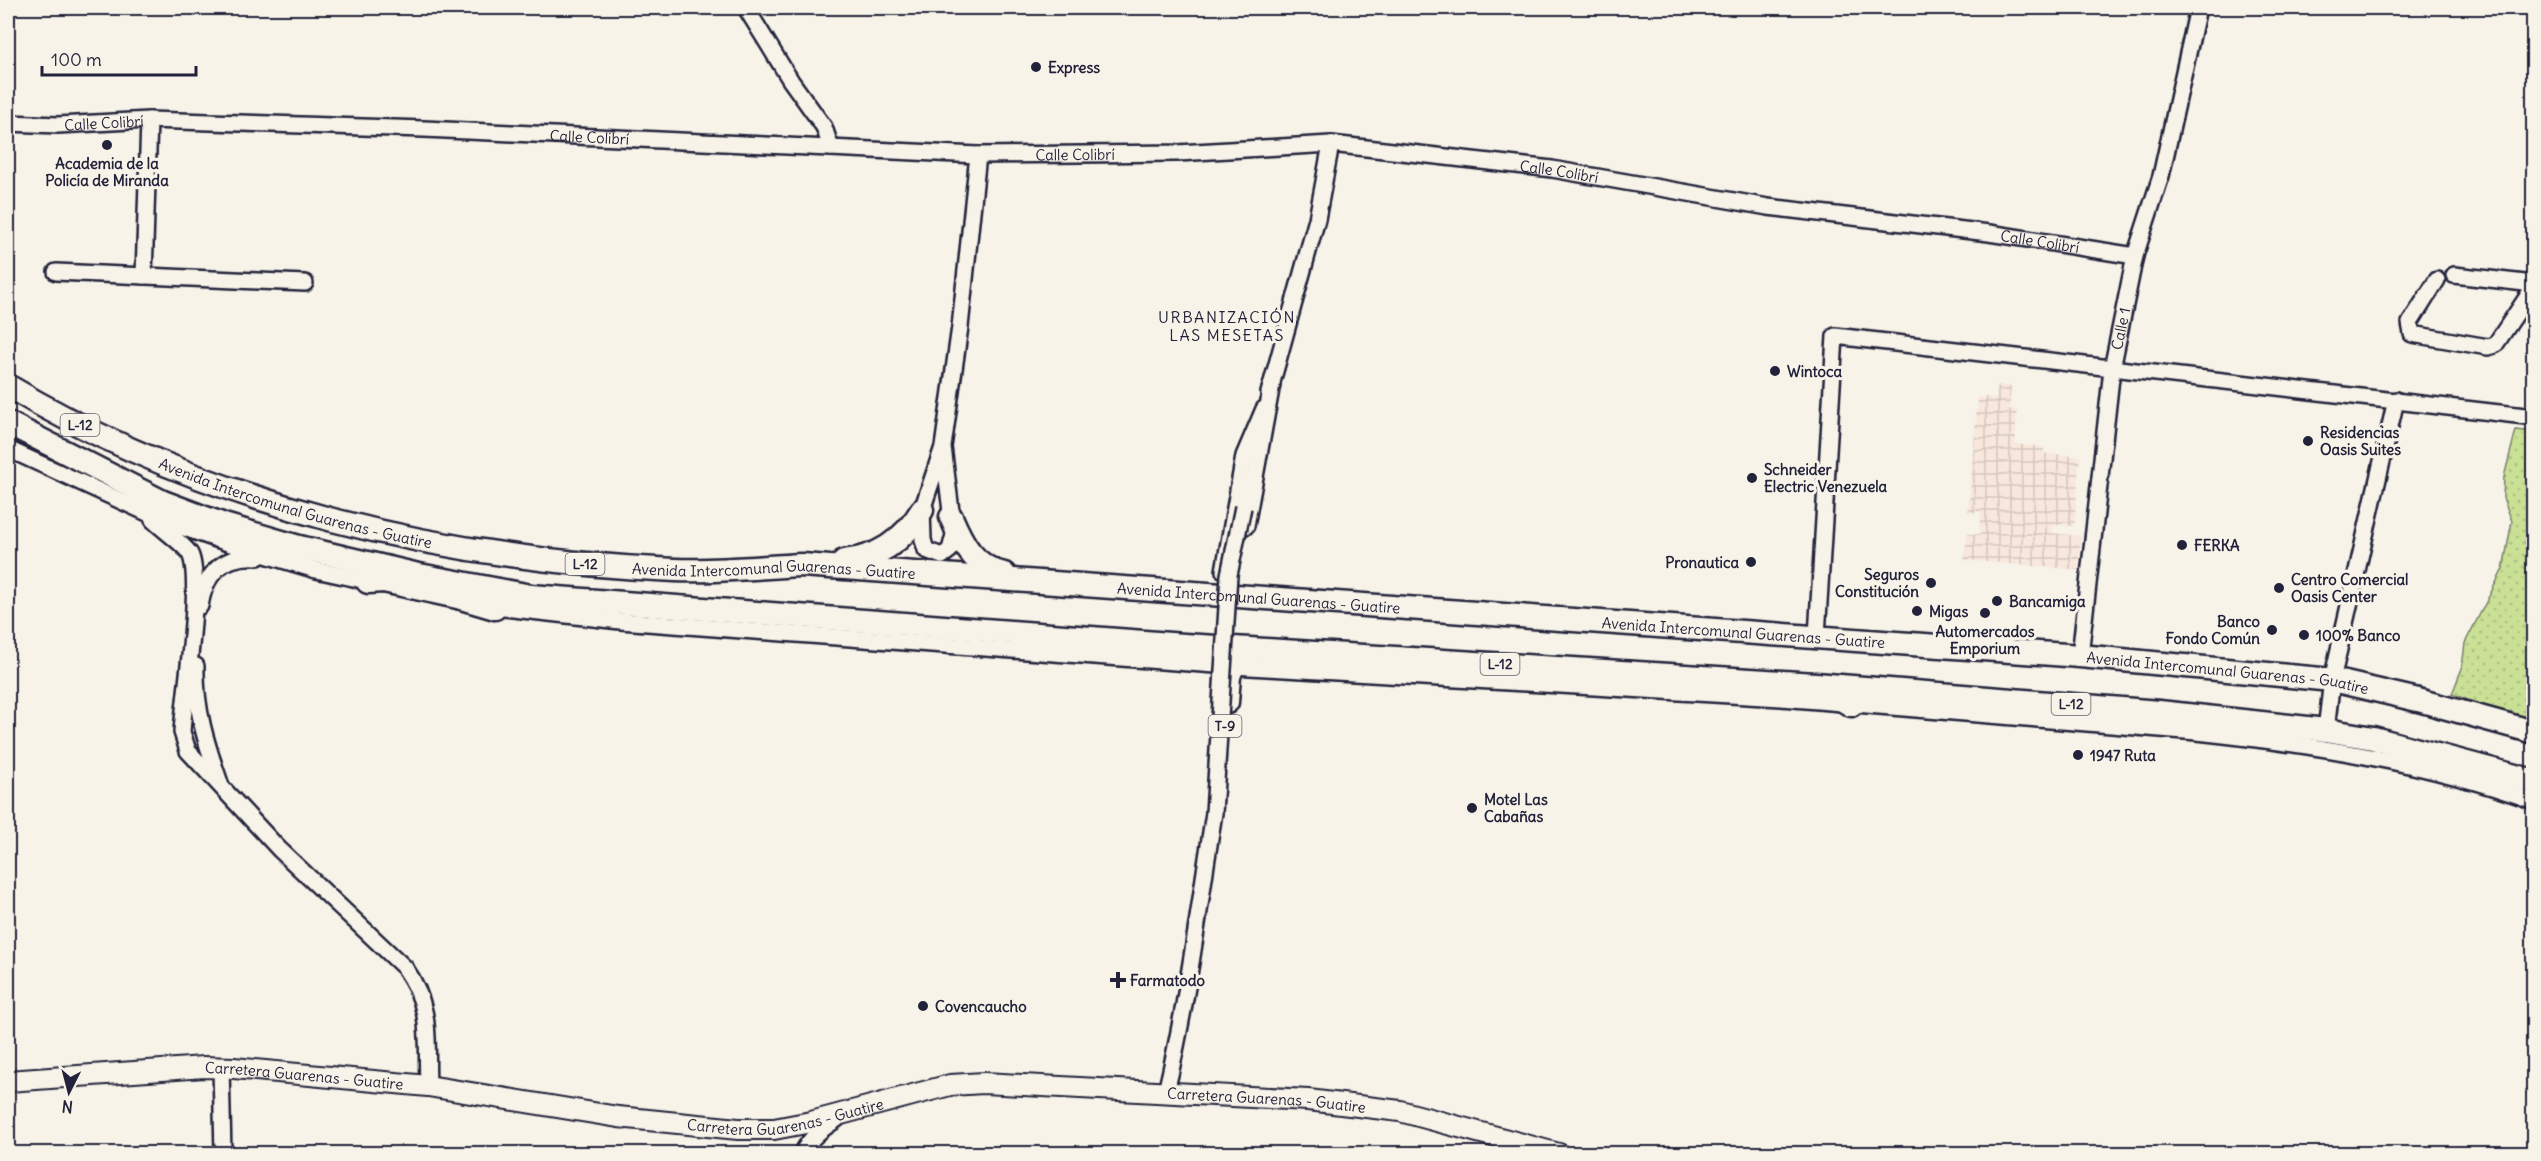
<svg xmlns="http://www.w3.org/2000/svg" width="2541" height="1161" font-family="Delius,sans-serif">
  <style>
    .industrial { fill: url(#industrial-grid) }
    .grass { fill: url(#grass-dots); stroke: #768168; stroke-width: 1.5 }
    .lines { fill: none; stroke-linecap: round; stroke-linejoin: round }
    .minor-casing { stroke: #22223b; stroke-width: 20 }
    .major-casing { stroke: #22223b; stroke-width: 24 }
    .highway-casing { stroke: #22223b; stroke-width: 27 }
    .minor { stroke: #f7f3e8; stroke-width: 15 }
    .major { stroke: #f7f3e8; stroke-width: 20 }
    .highway { stroke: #f7f3e8; stroke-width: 22 }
    .minor-bridge-casing { stroke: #22223b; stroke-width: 20; stroke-linecap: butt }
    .minor-bridge { stroke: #f7f3e8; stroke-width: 15 }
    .poi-dot { fill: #22223b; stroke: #f7f3e8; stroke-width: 2 }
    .labels { text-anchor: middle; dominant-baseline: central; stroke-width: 6; stroke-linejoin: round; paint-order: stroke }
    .shield { fill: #f7f3e8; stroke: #62616f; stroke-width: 1.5 }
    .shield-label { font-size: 14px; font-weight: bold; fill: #22223b }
    .poi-label { font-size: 15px; font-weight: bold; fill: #22223b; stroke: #f7f3e8; text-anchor: start }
    .street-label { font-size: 15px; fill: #22223b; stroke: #f7f3e8 }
    .neighbourhood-label { font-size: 16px; letter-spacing: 1.5px; fill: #22223b; stroke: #f7f3e8 }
  </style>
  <defs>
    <pattern id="industrial-grid" width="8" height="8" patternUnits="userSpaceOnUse" patternTransform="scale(1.5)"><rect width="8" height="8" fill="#f8e7dc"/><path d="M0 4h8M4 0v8" fill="none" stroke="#d4c6be"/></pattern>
    <pattern id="grass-dots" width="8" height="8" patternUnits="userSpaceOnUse" patternTransform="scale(1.5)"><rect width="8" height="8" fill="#c9e095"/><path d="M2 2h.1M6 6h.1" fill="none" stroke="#acc081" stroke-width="1.8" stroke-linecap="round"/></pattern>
  </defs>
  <rect width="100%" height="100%" fill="#f7f3e8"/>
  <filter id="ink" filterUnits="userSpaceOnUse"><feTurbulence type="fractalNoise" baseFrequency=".0167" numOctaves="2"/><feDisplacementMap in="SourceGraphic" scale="12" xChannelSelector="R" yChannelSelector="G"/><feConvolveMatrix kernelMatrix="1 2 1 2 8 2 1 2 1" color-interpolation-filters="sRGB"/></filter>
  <g filter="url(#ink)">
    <path class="industrial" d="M1998 385 2011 386 2009 409 2017 410 2015 444 2044 447V453L2080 456 2074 526 2053 525 2052 533 2081 536 2078 570 1964 560 1967 534H1979L1981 513 1968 512 1978 397 1996 398Z"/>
    <path class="grass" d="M2516 430 2533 432V724L2452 694 2462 668 2465 643 2503 569 2512 521 2503 498 2504 477Z"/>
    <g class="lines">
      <defs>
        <g id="minor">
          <path d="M746 8 791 81 824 127 831 148"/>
          <path id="s1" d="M8 123 58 125 149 120 424 129 978 155 1178 153 1331 144 1552 169 1768 207 1989 233 2135 256"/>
          <path d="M56 272 305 283"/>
          <path d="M2454 275 2534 284"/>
          <path d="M144 276 149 120"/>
          <path d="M2437 280 2410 323 2412 334 2488 347 2495 345 2534 287"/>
          <path d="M1269 393 1317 219 1331 144"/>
          <path d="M943 447 954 535 950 550 942 556 926 550 923 540 922 510 943 447 960 327 978 155"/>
          <path d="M8 449 167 522 242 548 316 570 459 601"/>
          <path d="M153 520C162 529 185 545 190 554 203 580 184 697 182 732L188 751 279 849 405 968C433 1008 426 1040 428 1086"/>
          <path d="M1246 526 1272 384"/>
          <path d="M1224 571 1244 456 1264 409"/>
          <path d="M200 606C205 573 223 554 258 557"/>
          <path d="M485 606 620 621 1216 665 1781 698 2197 732C2309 744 2427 762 2534 801"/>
          <path d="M1817 636 1835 336 2534 417"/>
          <path id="s2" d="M2080 656 2112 369 2135 256 2161 176 2198 8"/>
          <path d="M196 666C195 709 206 743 220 783"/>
          <path d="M2326 730 2332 680 2396 400"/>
          <path d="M221 1067 223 1154"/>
          <path d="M1166 1092C1188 1000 1199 906 1214 813"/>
          <path d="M802 1154C810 1137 822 1129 837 1119"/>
        </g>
        <g id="major">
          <path id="s3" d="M8 1081 204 1067 234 1068 428 1086 618 1117 738 1129H774L811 1122 950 1085 984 1083 1308 1100 1400 1111 1559 1154"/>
        </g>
        <g id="highway">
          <path id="s4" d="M8 386C210 506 442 560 675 570 717 572 760 567 802 565L2080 656 2332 680 2418 700 2534 732"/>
          <path d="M8 423 163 502 224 525 299 547 414 574 531 596 1184 645 1816 684 2159 712 2326 730 2373 738 2534 781"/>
          <path d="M951 517C962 543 974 567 1004 574"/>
          <path d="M844 561C879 558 904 540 922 510"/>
          <path d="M368 582 400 580 408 577"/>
          <path d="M449 591 461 598 495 608"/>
          <path d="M1820 686 1851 705"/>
          <path d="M1227 702 1229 676 1238 654 1252 650"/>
        </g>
      </defs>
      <use href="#minor" class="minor-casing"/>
      <use href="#major" class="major-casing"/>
      <use href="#highway" class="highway-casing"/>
      <use href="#minor" class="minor"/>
      <use href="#major" class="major"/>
      <use href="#highway" class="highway"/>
      <defs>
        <path id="minor-bridge" d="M1214 813 1229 575 1243 507"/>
      </defs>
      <use href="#minor-bridge" class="minor-bridge-casing"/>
      <use href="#minor-bridge" class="minor-bridge"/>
    </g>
  </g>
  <g class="poi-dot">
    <circle cx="1036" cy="67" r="6"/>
    <circle cx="107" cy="145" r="6"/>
    <circle cx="1775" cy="371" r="6"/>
    <circle cx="2308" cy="441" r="6"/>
    <circle cx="1752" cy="478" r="6"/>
    <circle cx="2182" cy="545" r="6"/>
    <circle cx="1751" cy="562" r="6"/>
    <circle cx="1931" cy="583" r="6"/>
    <circle cx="2279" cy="588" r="6"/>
    <circle cx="1997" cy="601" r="6"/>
    <circle cx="1917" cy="611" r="6"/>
    <circle cx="1985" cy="613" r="6"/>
    <circle cx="2272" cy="630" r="6"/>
    <circle cx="2304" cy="635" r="6"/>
    <circle cx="2078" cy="755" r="6"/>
    <circle cx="1472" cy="808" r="6"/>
    <path d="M1115 971h6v6h6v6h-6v6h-6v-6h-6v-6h6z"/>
    <circle cx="923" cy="1006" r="6"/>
  </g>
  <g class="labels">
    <g class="shield">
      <rect x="60.5" y="414" width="39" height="22" rx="4.5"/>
      <rect x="565.5" y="553" width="39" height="22" rx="4.5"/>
      <rect x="1480.5" y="653" width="39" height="22" rx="4.5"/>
      <rect x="2051.5" y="693" width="39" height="22" rx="4.5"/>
      <rect x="1208.5" y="715" width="33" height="22" rx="4.5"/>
    </g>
    <g class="shield-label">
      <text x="80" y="425">L-12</text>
      <text x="585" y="564">L-12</text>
      <text x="1500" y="664">L-12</text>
      <text x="2071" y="704">L-12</text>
      <text x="1225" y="726">T-9</text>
    </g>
    <g class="poi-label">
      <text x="1048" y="67">Express</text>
      <text x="107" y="163" text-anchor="middle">Academia de la<tspan x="107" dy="17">Policía de Miranda</tspan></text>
      <text x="1787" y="371">Wintoca</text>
      <text x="2320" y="432">Residencias<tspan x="2320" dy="17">Oasis Suites</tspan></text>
      <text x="1764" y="469">Schneider<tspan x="1764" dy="17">Electric Venezuela</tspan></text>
      <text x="2194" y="545">FERKA</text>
      <text x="1739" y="562" text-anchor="end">Pronautica</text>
      <text x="1919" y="574" text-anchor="end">Seguros<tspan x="1919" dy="17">Constitución</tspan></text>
      <text x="2291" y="579">Centro Comercial<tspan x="2291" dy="17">Oasis Center</tspan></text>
      <text x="2009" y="601">Bancamiga</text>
      <text x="1929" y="611">Migas</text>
      <text x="2260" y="621" text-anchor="end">Banco<tspan x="2260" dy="17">Fondo Común</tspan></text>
      <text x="1985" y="631" text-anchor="middle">Automercados<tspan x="1985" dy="17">Emporium</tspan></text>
      <text x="2316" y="635">100% Banco</text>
      <text x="2090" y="755">1947 Ruta</text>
      <text x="1484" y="799">Motel Las<tspan x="1484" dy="17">Cabañas</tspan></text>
      <text x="1130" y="980">Farmatodo</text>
      <text x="935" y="1006">Covencaucho</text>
    </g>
    <g class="street-label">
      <text stroke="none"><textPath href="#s1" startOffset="96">Calle Colibrí</textPath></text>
      <text stroke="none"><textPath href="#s1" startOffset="582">Calle Colibrí</textPath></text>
      <text stroke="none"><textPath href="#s1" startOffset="1068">Calle Colibrí</textPath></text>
      <text stroke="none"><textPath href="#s1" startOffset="1554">Calle Colibrí</textPath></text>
      <text stroke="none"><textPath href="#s1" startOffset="2040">Calle Colibrí</textPath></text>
      <text stroke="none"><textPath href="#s2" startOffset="330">Calle 1</textPath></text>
      <text stroke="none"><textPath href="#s4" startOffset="312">Avenida Intercomunal Guarenas - Guatire</textPath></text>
      <text stroke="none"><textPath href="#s4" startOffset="798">Avenida Intercomunal Guarenas - Guatire</textPath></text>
      <text stroke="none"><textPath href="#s4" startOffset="1284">Avenida Intercomunal Guarenas - Guatire</textPath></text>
      <text stroke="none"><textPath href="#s4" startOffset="1770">Avenida Intercomunal Guarenas - Guatire</textPath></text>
      <text stroke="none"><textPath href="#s4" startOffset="2256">Avenida Intercomunal Guarenas - Guatire</textPath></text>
      <text stroke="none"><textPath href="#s3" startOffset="297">Carretera Guarenas - Guatire</textPath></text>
      <text stroke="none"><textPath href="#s3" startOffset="1269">Carretera Guarenas - Guatire</textPath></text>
      <text stroke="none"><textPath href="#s3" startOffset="783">Carretera Guarenas - Guatire</textPath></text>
    </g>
    <g class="neighbourhood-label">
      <text x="1227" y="317">URBANIZACIÓN<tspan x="1227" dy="18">LAS MESETAS</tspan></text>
    </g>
  </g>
  <rect width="2541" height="1161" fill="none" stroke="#f7f3e8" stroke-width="30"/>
  <rect x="15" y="15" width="2511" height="1131" fill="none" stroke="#22223b" stroke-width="2" filter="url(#ink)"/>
  <g transform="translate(69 1092) rotate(186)" stroke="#f7f3e8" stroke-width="4.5" paint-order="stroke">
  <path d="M0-4.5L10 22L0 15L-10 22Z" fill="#22223b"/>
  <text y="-9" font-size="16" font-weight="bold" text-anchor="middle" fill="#22223b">N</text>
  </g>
  <path d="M42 66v9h154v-9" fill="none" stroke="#22223b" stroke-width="3"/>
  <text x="51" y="66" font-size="18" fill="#22223b" stroke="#f7f3e8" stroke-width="4.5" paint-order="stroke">100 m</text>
</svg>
